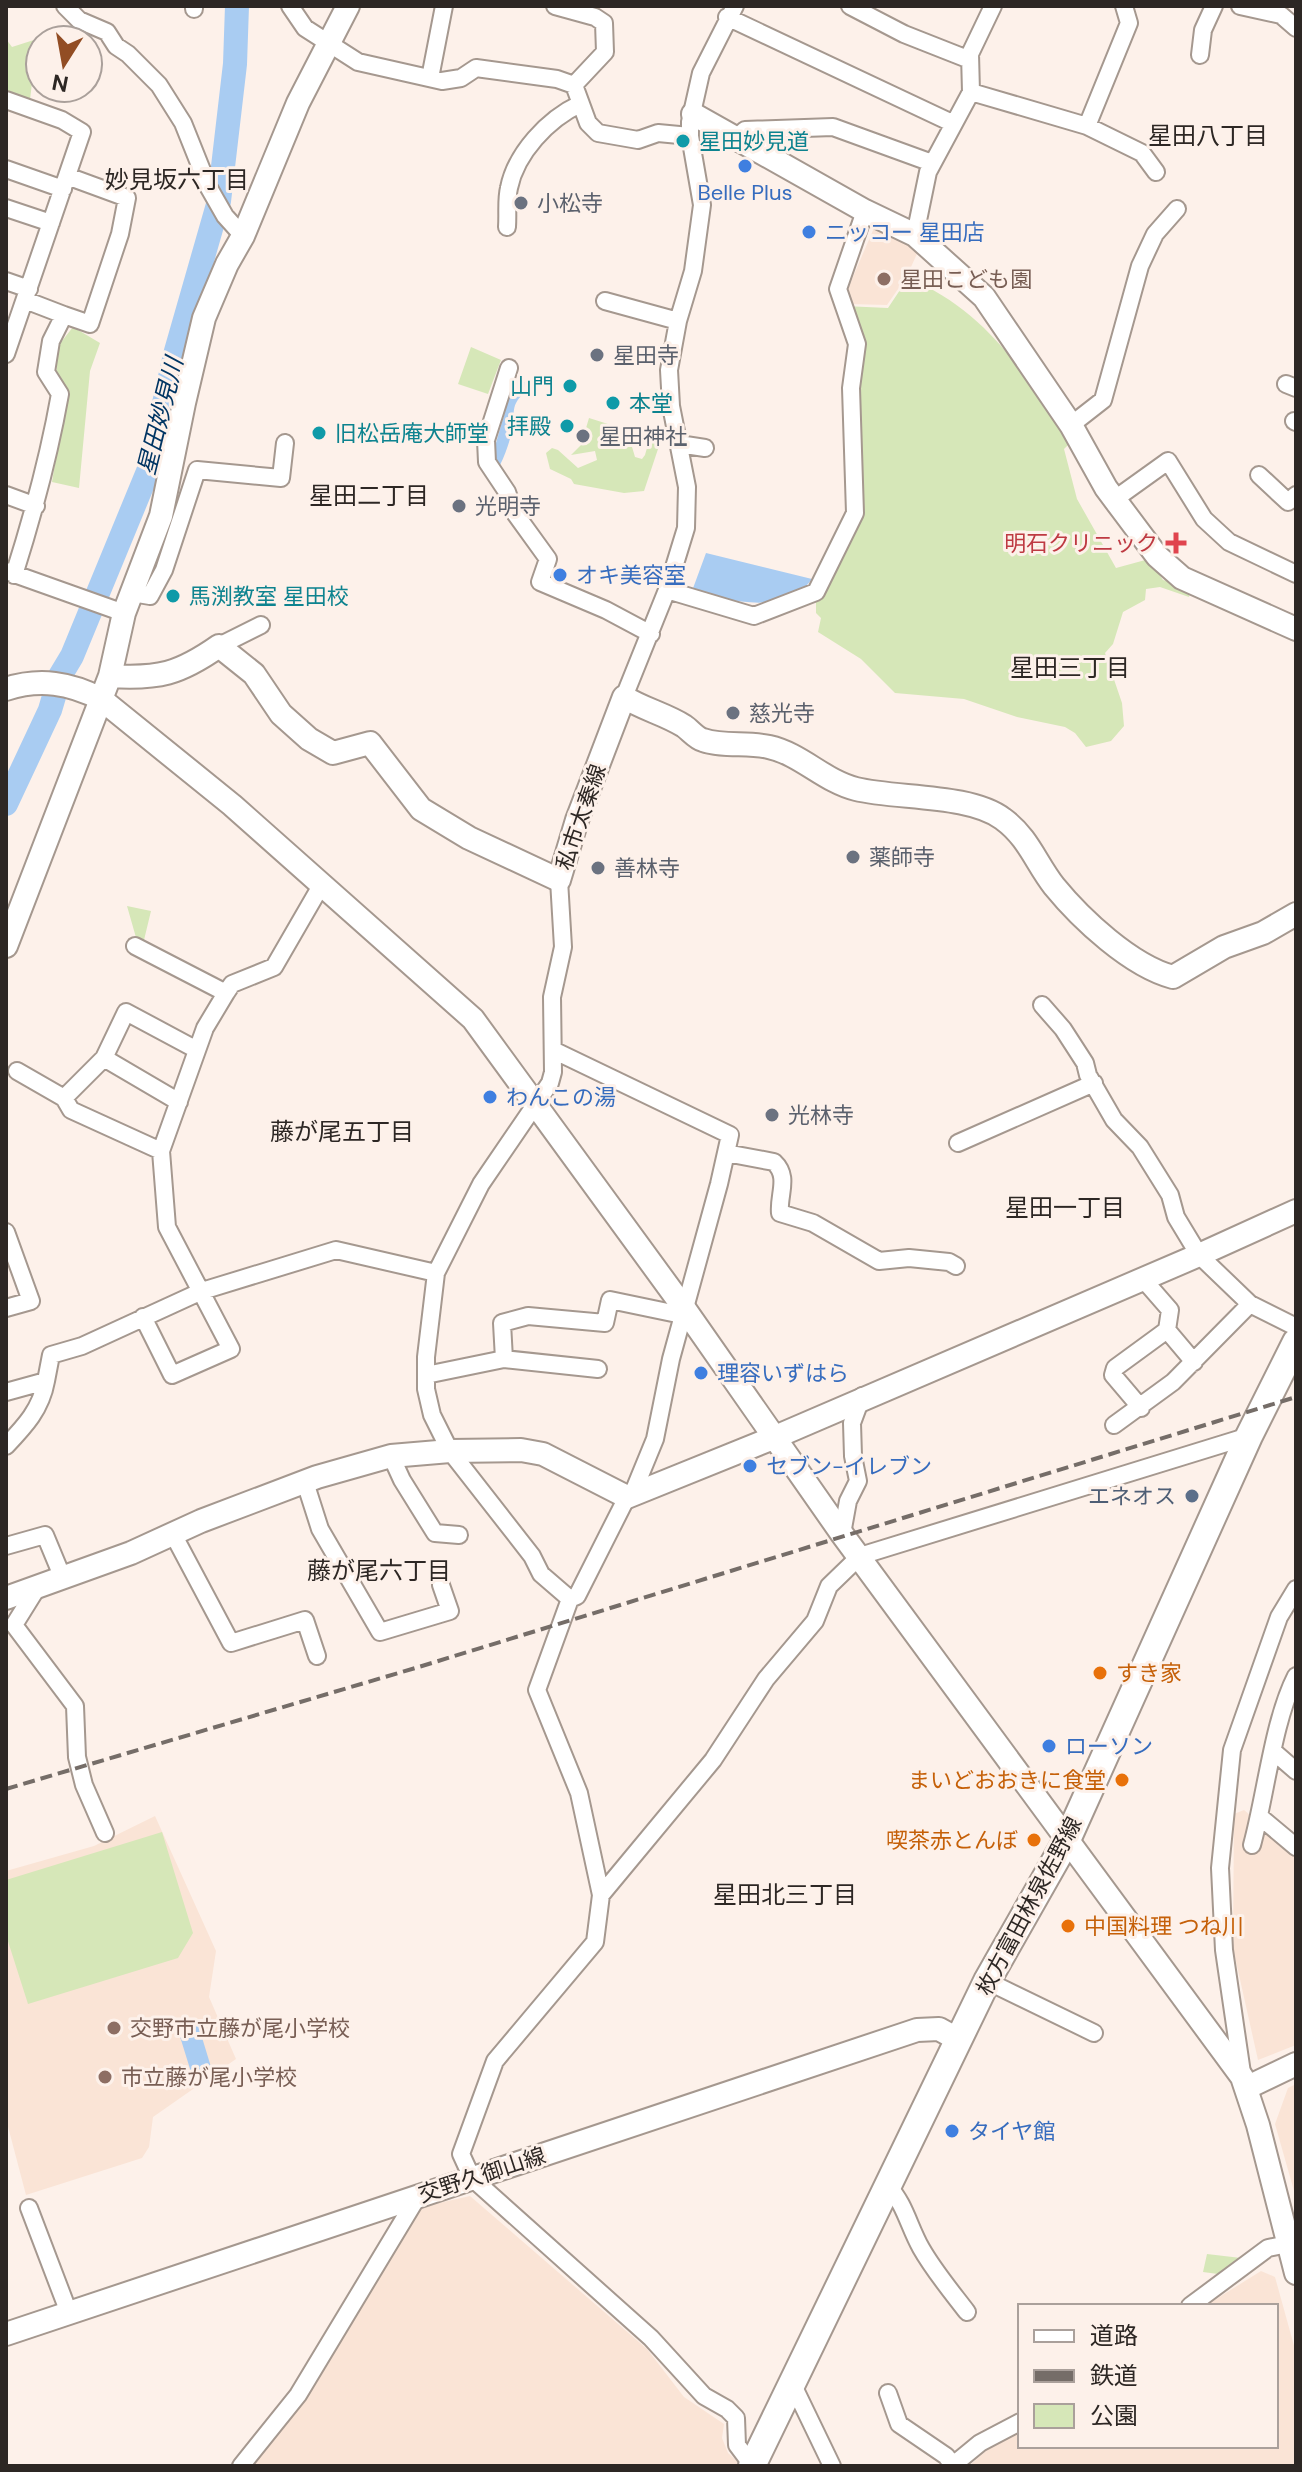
<svg xmlns="http://www.w3.org/2000/svg" width="1302" height="2472" font-family="'DM Sans','Noto Sans JP',sans-serif">
  <style>
    .built { fill: #fae4d6 }
    .green { fill: #d6e7b8 }
    .water { fill: #a9ccf2 }
    .lines { fill: none; stroke-linecap: round; stroke-linejoin: round }
    .river { stroke: #a9ccf2; stroke-width: 24 }
    .street-casing { stroke: #a5988f; stroke-width: 20 }
    .secondary-casing { stroke: #a5988f; stroke-width: 26 }
    .primary-casing { stroke: #a5988f; stroke-width: 30 }
    .street { stroke: #fff; stroke-width: 16 }
    .secondary { stroke: #fff; stroke-width: 22 }
    .primary { stroke: #fff; stroke-width: 26 }
    .rail { stroke: #756d68; stroke-width: 4; stroke-dasharray: 12 6; stroke-linecap: butt }
    .culture-dot { fill: #0f9aa8; stroke: #fdf1ea; stroke-width: 3 }
    .shop-dot { fill: #3f7fe0; stroke: #fdf1ea; stroke-width: 3 }
    .worship-dot { fill: #6b7280; stroke: #fdf1ea; stroke-width: 3 }
    .education-dot { fill: #8d6e63; stroke: #fdf1ea; stroke-width: 3 }
    .health-dot { fill: #e0444e; stroke: #fdf1ea; stroke-width: 3 }
    .service-dot { fill: #5c6f8a; stroke: #fdf1ea; stroke-width: 3 }
    .food-dot { fill: #e8710a; stroke: #fdf1ea; stroke-width: 3 }
    .labels { text-anchor: middle; dominant-baseline: central; stroke-width: 6; stroke-linejoin: round; paint-order: stroke }
    .culture-label { font-size: 22px; fill: #0d838f; stroke: #fdf1ea; text-anchor: start }
    .shop-label { font-size: 22px; fill: #366cbe; stroke: #fdf1ea; text-anchor: start }
    .worship-label { font-size: 22px; fill: #5b616d; stroke: #fdf1ea; text-anchor: start }
    .education-label { font-size: 22px; fill: #785e54; stroke: #fdf1ea; text-anchor: start }
    .health-label { font-size: 22px; fill: #be3a42; stroke: #fdf1ea; text-anchor: end }
    .street-label { font-size: 22px; fill: #2d2724; stroke: #fdf1ea }
    .service-label { font-size: 22px; fill: #4e5e75; stroke: #fdf1ea; text-anchor: end }
    .food-label { font-size: 22px; fill: #c56008; stroke: #fdf1ea; text-anchor: start }
    .neighbourhood-label { font-size: 24px; fill: #2d2724; stroke: #fdf1ea }
    .water-label { font-size: 24px; font-style: italic; fill: #003563; stroke: #fdf1ea }
  </style>
  <rect width="100%" height="100%" fill="#fdf1ea"/>
  <path class="built" d="M874 228H887L920 247 907 276 887 305 849 304 846 293Z
    M1244 1810 1296 1854V2045L1258 2060 1233 1948 1234 1814Z
    M155 1816 216 1951 209 1997 236 2059 153 2117 149 2147 142 2158 26 2195 6 2119V1871L94 1846Z
    M1296 2084V2198L1275 2124 1288 2088Z
    M470 2196 647 2349 684 2397 724 2424 722 2438 728 2453 737 2461 738 2466H253L330 2358 407 2230 417 2208Z
    M1261 2271 1275 2277 1296 2353V2466H969L999 2439 1020 2432V2446H1276V2306H1205Z"/>
  <path class="green" d="M6 39 12 47 37 39 30 100 6 94Z
    M908 278C988 311 1024 374 1071 442L1064 449 1077 499 1116 568 1149 559 1163 580 1191 588 1189 597 1160 587 1146 589 1145 600 1123 612 1113 644 1105 653 1122 703 1124 726 1111 741 1086 747 1075 733 1065 727 1017 717 964 699 895 693 861 659 818 632 821 618 816 613V592L855 513 857 344 844 306 888 308Z
    M73 327 100 343 90 371 79 488 52 482 67 388 56 377 58 346Z
    M471 347 501 360 488 394 458 384Z
    M589 418 627 430 635 457 642 459 645 455 650 437 636 433 637 429 661 427 658 449 644 491 624 493 574 484 571 479 550 469 546 453 552 448 558 450 578 468 597 460 595 451 571 455 581 445Z
    M127 906 151 911 144 940 137 941Z
    M162 1832 193 1933 178 1958 28 2004 6 1935V1880Z
    M1207 2254 1241 2258 1218 2274 1203 2272Z"/>
  <path class="water" d="M514 380 525 382 523 394C509 407 516 416 512 432 509 443 505 455 500 465L492 463V457Z
    M706 553 812 579C784 617 729 600 692 591Z
    M197 2021 211 2067 191 2072 177 2027Z"/>
  <g class="lines">
    <path class="river" d="M6 804 50 710 60 676 72 656 149 469 176 351 219 201 235 64 237 6"/>
    <defs>
      <path id="street" d="M65 6 79 20 107 32 116 46 128 54 159 85 183 123 209 188 225 216 243 236
        M194 6V9
        M290 6 305 28 358 62 442 81 461 78 476 68 557 79 574 85
        M555 6 595 17 604 23 605 52 574 85 588 123 598 133 638 140 658 133 690 136
        M850 6 904 34 970 60
        M1240 6 1281 15 1296 28
        M727 17 952 123
        M1200 55 1203 30 1214 6
        M430 78 444 6
        M971 92 1087 126 1142 153 1156 172
        M6 100 62 120 82 132 6 354
        M1087 126 1129 23 1124 6
        M736 138 745 130 833 127 932 163
        M6 169 63 189
        M6 208 51 223
        M507 227C508 214 506 200 509 188 516 153 548 119 580 104
        M915 235 928 172 971 92 970 54 993 6
        M6 281 29 289
        M605 301 678 321
        M64 315 90 324 120 234 127 198 67 176
        M509 368 486 440 487 462 507 492 514 512 548 559 540 582 606 610 651 634
        M1286 384 1296 388
        M1294 421 1296 422
        M1071 425 1103 400 1140 266 1155 234 1177 209
        M679 444 705 448
        M1259 475 1288 502 1296 495
        M6 495 36 506
        M1115 499 1168 461 1204 519 1229 542 1296 574
        M6 571 124 613
        M14 575C33 515 49 456 60 394L46 372 51 341 64 315 25 300
        M667 590 754 616 816 592 855 513 851 388 857 344 838 289 865 211
        M132 593 150 596 164 570 197 470 281 478 285 443
        M219 646 261 625
        M624 697 667 590 686 528 687 487 671 406 669 370 678 321 693 271 702 205 690 136V122L701 73 735 6
        M559 880 563 947 552 997 553 1072 550 1083 481 1184 436 1273 426 1357V1389L432 1415 450 1451 532 1556 541 1574 570 1599 577 1596 627 1497
        M135 946 226 993
        M1042 1005 1063 1029 1085 1063 1088 1075 1114 1120 1140 1147 1170 1195 1176 1217 1199 1255 1250 1304 1296 1327
        M553 1050 730 1135 719 1184 671 1359 655 1439 632 1495
        M104 1058 179 1102
        M17 1071 64 1098 71 1110 161 1151
        M64 1098 104 1058 126 1012 197 1050
        M958 1143 1094 1083
        M726 1153 774 1162C790 1177 778 1195 780 1213L813 1223 879 1261 909 1258 949 1262 956 1266
        M6 1232 31 1301 6 1308
        M1143 1279 1170 1310 1167 1330 1194 1362
        M143 1317 172 1375 231 1349 167 1227 161 1151 205 1028 226 993 232 984 274 967 322 884
        M504 1359 598 1369
        M426 1375 504 1359 502 1323 528 1316 605 1323 610 1300 682 1315
        M6 1392 46 1381 51 1355 82 1346 202 1291 336 1250 436 1273
        M1141 1408 1113 1375 1115 1368 1167 1330
        M1114 1425 1173 1382 1250 1304
        M6 1446C25 1426 41 1409 46 1381
        M391 1456 402 1480 435 1533 459 1535
        M305 1482 320 1529 380 1632 450 1611 441 1585
        M173 1534 231 1643 305 1620 317 1656
        M842 1534 848 1501 858 1481 853 1456 852 1423 862 1396
        M6 1546 45 1535 62 1576
        M37 1588 14 1625 75 1706 77 1757 84 1785 105 1833
        M570 1599 537 1690 579 1793 601 1895 595 1942 495 2061 461 2154 472 2178 651 2338 704 2396 727 2409 736 2418 737 2445 752 2465
        M1273 1751 1296 1771
        M1259 1816 1296 1847
        M1252 1845C1266 1794 1273 1721 1296 1676
        M601 1895 713 1760 766 1679 815 1621 829 1586 860 1556 1249 1436
        M987 1981 1094 2033
        M1242 2073 1224 1950 1220 1868 1232 1750 1279 1617 1296 1589
        M888 2186C905 2204 909 2227 921 2248 934 2271 951 2291 967 2312
        M29 2208 69 2313
        M1190 2306 1268 2248 1288 2244 1295 2252
        M792 2383 832 2466
        M888 2393 899 2424 946 2456 953 2465
        M241 2466 298 2395 418 2196
        M952 2466 980 2443 1020 2422"/>
      <path id="secondary" d="M693 114 865 211 915 235 984 297 1071 425 1106 488 1157 556 1182 578 1296 629
        M110 676C159 679 179 674 219 646L254 674 281 714 309 739 333 753 370 743 421 809 469 838 559 880 577 820 624 697C643 709 665 714 684 726 690 730 696 738 703 740 723 747 748 742 769 747 801 754 824 781 856 789 897 799 970 794 1003 819 1028 837 1036 863 1054 886 1081 919 1131 966 1173 977L1224 947 1263 933 1296 914
        M6 689C40 678 70 683 101 699L232 805 473 1019 684 1308 842 1534 1242 2077 1258 2125 1296 2273
        M6 946 110 676 124 613 161 516 184 403 204 318 227 264 243 236 298 103 348 6
        M6 1598 131 1553 201 1521 317 1477 391 1456 450 1451 521 1450 543 1454 627 1497 773 1438 1199 1255 1296 1211
        M1246 2088 1296 2064
        M6 2334 917 2030 939 2029 959 2040"/>
      <path id="primary" d="M752 2466 987 1981 1067 1840 1249 1436 1296 1342"/>
    </defs>
    <use href="#street" class="street-casing"/>
    <use href="#secondary" class="secondary-casing"/>
    <use href="#primary" class="primary-casing"/>
    <use href="#street" class="street"/>
    <use href="#secondary" class="secondary"/>
    <use href="#primary" class="primary"/>
    <path class="rail" d="M6 1789 422 1666 1296 1397"/>
  </g>
  <g class="culture-dot">
    <circle cx="683" cy="141" r="8"/>
    <circle cx="570" cy="386" r="8"/>
    <circle cx="613" cy="403" r="8"/>
    <circle cx="567" cy="426" r="8"/>
    <circle cx="319" cy="433" r="8"/>
    <circle cx="173" cy="596" r="8"/>
  </g>
  <g class="shop-dot">
    <circle cx="745" cy="166" r="8"/>
    <circle cx="809" cy="232" r="8"/>
    <circle cx="560" cy="575" r="8"/>
    <circle cx="490" cy="1097" r="8"/>
    <circle cx="701" cy="1373" r="8"/>
    <circle cx="750" cy="1466" r="8"/>
    <circle cx="1049" cy="1746" r="8"/>
    <circle cx="952" cy="2131" r="8"/>
  </g>
  <g class="worship-dot">
    <circle cx="521" cy="203" r="8"/>
    <circle cx="597" cy="355" r="8"/>
    <circle cx="583" cy="436" r="8"/>
    <circle cx="459" cy="506" r="8"/>
    <circle cx="733" cy="713" r="8"/>
    <circle cx="853" cy="857" r="8"/>
    <circle cx="598" cy="868" r="8"/>
    <circle cx="772" cy="1115" r="8"/>
  </g>
  <g class="education-dot">
    <circle cx="884" cy="279" r="8"/>
    <circle cx="114" cy="2028" r="8"/>
    <circle cx="105" cy="2077" r="8"/>
  </g>
  <path class="health-dot" d="M1172 531h8v8h8v8h-8v8h-8v-8h-8v-8h8z"/>
  <circle class="service-dot" cx="1192" cy="1496" r="8"/>
  <g class="food-dot">
    <circle cx="1100" cy="1673" r="8"/>
    <circle cx="1122" cy="1780" r="8"/>
    <circle cx="1034" cy="1840" r="8"/>
    <circle cx="1068" cy="1926" r="8"/>
  </g>
  <g class="labels">
    <g class="culture-label">
      <text x="699" y="141">星田妙見道</text>
      <text x="554" y="386" text-anchor="end">山門</text>
      <text x="629" y="403">本堂</text>
      <text x="551" y="426" text-anchor="end">拝殿</text>
      <text x="335" y="433">旧松岳庵大師堂</text>
      <text x="189" y="596">馬渕教室 星田校</text>
    </g>
    <g class="shop-label">
      <text x="745" y="192" text-anchor="middle">Belle Plus</text>
      <text x="825" y="232">ニッコー 星田店</text>
      <text x="576" y="575">オキ美容室</text>
      <text x="506" y="1097">わんこの湯</text>
      <text x="717" y="1373">理容いずはら</text>
      <text x="766" y="1466">セブン-イレブン</text>
      <text x="1065" y="1746">ローソン</text>
      <text x="968" y="2131">タイヤ館</text>
    </g>
    <g class="worship-label">
      <text x="537" y="203">小松寺</text>
      <text x="613" y="355">星田寺</text>
      <text x="599" y="436">星田神社</text>
      <text x="475" y="506">光明寺</text>
      <text x="749" y="713">慈光寺</text>
      <text x="869" y="857">薬師寺</text>
      <text x="614" y="868">善林寺</text>
      <text x="788" y="1115">光林寺</text>
    </g>
    <g class="education-label">
      <text x="900" y="279">星田こども園</text>
      <text x="130" y="2028">交野市立藤が尾小学校</text>
      <text x="121" y="2077">市立藤が尾小学校</text>
    </g>
    <g class="health-label">
      <text x="1158" y="543">明石クリニック</text>
    </g>
    <g class="street-label">
      <text transform="translate(581 817) rotate(-71)">私市太秦線</text>
      <text transform="translate(1029 1906) rotate(-62)">枚方富田林泉佐野線</text>
      <text transform="translate(482 2175) rotate(-18)">交野久御山線</text>
    </g>
    <g class="service-label">
      <text x="1176" y="1496">エネオス</text>
    </g>
    <g class="food-label">
      <text x="1116" y="1673">すき家</text>
      <text x="1106" y="1780" text-anchor="end">まいどおおきに食堂</text>
      <text x="1018" y="1840" text-anchor="end">喫茶赤とんぼ</text>
      <text x="1084" y="1926">中国料理 つね川</text>
    </g>
    <g class="neighbourhood-label">
      <text x="1208" y="135">星田八丁目</text>
      <text x="177" y="179">妙見坂六丁目</text>
      <text x="369" y="495">星田二丁目</text>
      <text x="1070" y="667">星田三丁目</text>
      <text x="342" y="1131">藤が尾五丁目</text>
      <text x="1065" y="1207">星田一丁目</text>
      <text x="379" y="1570">藤が尾六丁目</text>
      <text x="785" y="1894">星田北三丁目</text>
    </g>
    <g class="water-label">
      <text transform="translate(160 416) rotate(-76)">星田妙見川</text>
    </g>
  </g>
  <rect width="1302" height="2472" fill="none" stroke="#2d2724" stroke-width="16"/>
  <rect x="1018" y="2304" width="260" height="144" fill="#fdf1ea" stroke="#aaa09b" stroke-width="2"/>
  <rect x="1034" y="2330" width="40" height="12" fill="#ffffff" stroke="#aaa09b" stroke-width="2"/>
  <text x="1090" y="2344" font-size="24" fill="#2d2724">道路</text>
  <rect x="1034" y="2370" width="40" height="12" fill="#756d68" stroke="#aaa09b" stroke-width="2"/>
  <text x="1090" y="2384" font-size="24" fill="#2d2724">鉄道</text>
  <rect x="1034" y="2404" width="40" height="24" fill="#d6e7b8" stroke="#aaa09b" stroke-width="2"/>
  <text x="1090" y="2424" font-size="24" fill="#2d2724">公園</text>
  <g transform="translate(64 64) rotate(191)"><circle r="38" fill="#fdf1ea" stroke="#aaa09b" stroke-width="2"/>
  <path d="M0-6L14 30L0 20L-14 30Z" fill="#924d24"/>
  <text y="-12" font-size="22" font-weight="bold" text-anchor="middle" fill="#2d2724">N</text>
  </g>
</svg>
